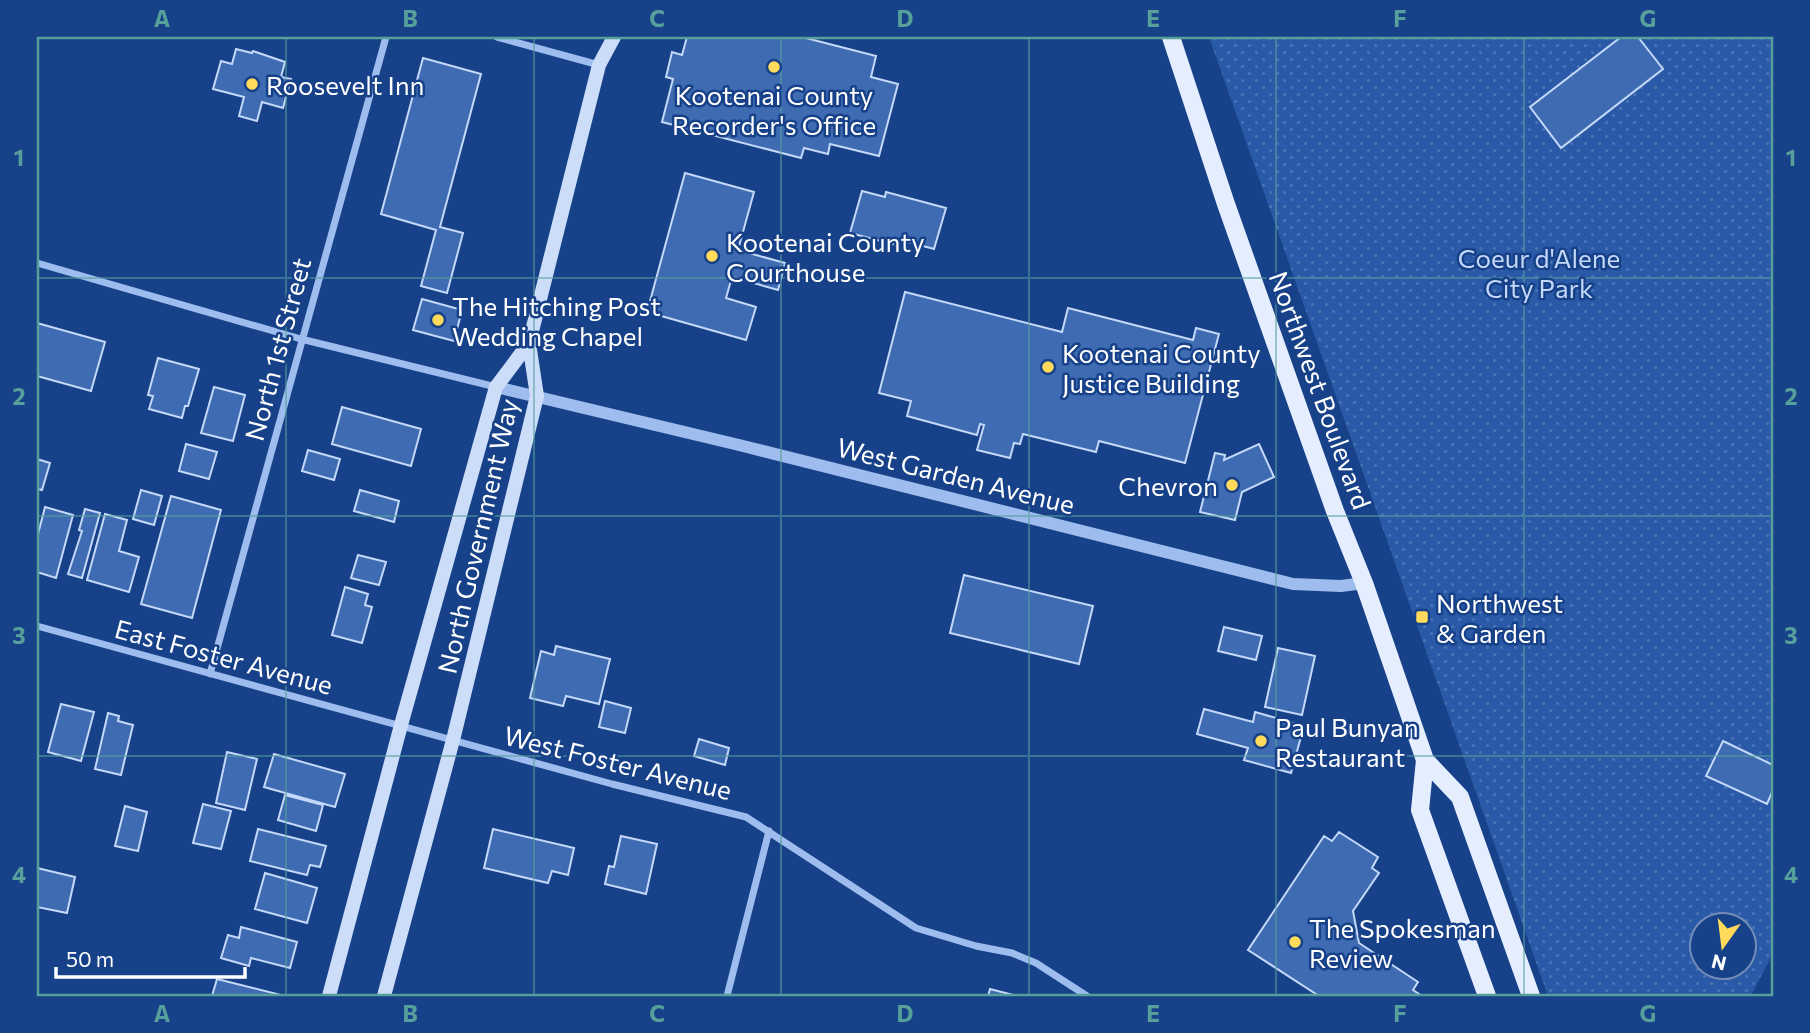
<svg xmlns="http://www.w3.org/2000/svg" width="1810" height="1033" font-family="Commissioner,sans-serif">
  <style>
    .park { fill: url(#park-dots); fill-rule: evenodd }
    .building { fill: #3f6bb2; stroke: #c4d9fa; stroke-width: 2 }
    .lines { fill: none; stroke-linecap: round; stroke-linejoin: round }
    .minor { stroke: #9ebdee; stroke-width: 7 }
    .tertiary { stroke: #9ebdee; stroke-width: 12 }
    .secondary { stroke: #ccddfa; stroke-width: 14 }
    .primary { stroke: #e5eeff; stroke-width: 18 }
    .grid { fill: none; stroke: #579f9a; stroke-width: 2; stroke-opacity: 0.55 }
    .poi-dot { fill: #ffda5b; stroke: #174188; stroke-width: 2.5 }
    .labels { text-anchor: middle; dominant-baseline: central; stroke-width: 5; stroke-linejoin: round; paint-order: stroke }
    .poi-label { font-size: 26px; fill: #fff; stroke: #174188; text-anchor: start }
    .park-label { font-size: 26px; fill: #c4d9fa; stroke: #174188 }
    .street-label { font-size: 26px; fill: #fff; stroke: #174188 }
    .neatline { fill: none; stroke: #579f9a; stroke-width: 2.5 }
    .grid-label { font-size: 23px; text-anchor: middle; font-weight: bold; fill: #579f9a }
  </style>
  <defs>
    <pattern id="park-dots" width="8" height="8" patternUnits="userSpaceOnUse" patternTransform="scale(1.75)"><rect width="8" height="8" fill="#2a5aa7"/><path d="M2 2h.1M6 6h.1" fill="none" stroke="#4a73b4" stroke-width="1.8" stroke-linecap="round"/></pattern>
  </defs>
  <rect width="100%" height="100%" fill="#174188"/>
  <path class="park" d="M1209 37H1773V943L1770 959 1751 996H1548ZM1702 925H1744V967H1702Z"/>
  <path class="building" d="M687 37H802L876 56 871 77 898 84 879 156 830 144 828 154 804 148 801 158 662 122 673 79 666 77 672 52 682 55Z
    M1621 37H1638L1663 69 1561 148 1530 107Z
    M236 49 252 53 253 51 285 62 281 77 291 79 283 108 262 102 257 121 239 116 244 97 213 89 221 61 232 64Z
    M423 58 481 74 440 227 463 233 447 293 421 286 436 230 381 214Z
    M685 173 754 192 738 250 785 263 778 290 732 277 726 298 756 307 746 340 647 312Z
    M862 191 885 197 886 192 946 208 934 249 901 240 900 246 850 233Z
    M905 292 1062 332 1068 308 1193 340 1196 328 1219 334 1185 463 1099 441 1096 452 1023 434 1020 444 1014 443 1010 458 977 450 984 425 980 424 977 435 907 416 911 401 879 393Z
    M422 299 462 310 454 341 413 330Z
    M37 323 105 342 91 391 37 376Z
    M158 358 199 369 188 406H185L182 418 149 409 153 396 148 395Z
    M214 387 245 395 233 441 201 433Z
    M342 407 421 429 411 466 332 444Z
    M186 444 217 452 209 479 179 471Z
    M1259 444 1274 477 1242 492 1235 520 1200 512 1215 453 1225 455 1224 460Z
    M308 450 340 459 334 480 302 471Z
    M37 459 50 463 42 490 37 489Z
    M141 490 162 496 154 525 133 519Z
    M360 490 399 501 394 522 354 511Z
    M171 496 221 510 192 618 141 604Z
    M45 507 73 515 56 578 37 572V538Z
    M85 509 100 513 82 578 68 574 82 531 79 530Z
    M105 514 127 520 119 551 139 557 129 592 87 580Z
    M358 555 386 562 379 585 351 578Z
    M964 575 1093 606 1079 664 950 633Z
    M345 587 368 594 365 605 372 607 362 643 332 635Z
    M1224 627 1262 636 1256 660 1218 651Z
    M556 646 610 659 599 704 566 696 563 706 530 698 541 651 554 655Z
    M1278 648 1315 656 1302 715 1265 707Z
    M605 701 631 708 625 733 599 727Z
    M61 704 94 712 81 761 48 752Z
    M1204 709 1253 722 1255 712 1304 726 1291 773 1244 760 1248 748 1197 734Z
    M108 713 119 716 118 721 133 725 121 775 95 769Z
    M699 739 729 748 725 765 694 756Z
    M1723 741 1773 765V790L1767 804 1706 776Z
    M227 752 257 759 245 810 216 803Z
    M274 754 345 774 335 807 264 787Z
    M285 795 323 805 316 831 278 820Z
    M203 804 231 811 221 849 193 843Z
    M125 806 147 812 138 851 115 846Z
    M258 829 326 846 320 867 310 865 307 875 250 861Z
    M493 829 574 848 568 875 552 871 548 883 484 868Z
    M1339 832 1378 857 1372 868 1379 873 1353 911 1359 943 1418 982 1413 990 1422 996H1319L1248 950 1324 836 1332 841Z
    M621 836 657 844 646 894 605 884 609 866 614 867Z
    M37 868 75 877 67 913 37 907Z
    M265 873 317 888 307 923 255 909Z
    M241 927 297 942 290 968 251 958 249 966 221 958 228 935 239 938Z
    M217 979 281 995 280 996H212Z
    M990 989 1017 996H988Z"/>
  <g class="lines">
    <path class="minor" d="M497 37 599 65
      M37 263 301 339 496 387
      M37 626 612 784 746 817 916 928 976 946 1012 953 1036 963 1087 996
      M210 674 386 37
      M727 996 769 831"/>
    <path class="tertiary" d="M496 387 739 445 1293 584 1341 586 1364 583"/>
    <path class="secondary" d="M329 996 401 725 496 387 529 343 599 65 614 37
      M384 996 453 740 537 396 529 343"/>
    <path class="primary" d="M1171 37 1226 204 1335 511 1364 583 1425 760 1420 810 1487 996
      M1425 760 1460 797 1531 996"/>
  </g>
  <path class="grid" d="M286 37V996M534 37V996M781 37V996M1029 37V996M1276 37V996M1524 37V996M37 278H1773M37 516H1773M37 756H1773"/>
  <g class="poi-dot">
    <circle cx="774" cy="67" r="7"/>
    <circle cx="252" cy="84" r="7"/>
    <circle cx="712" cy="256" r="7"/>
    <circle cx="438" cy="320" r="7"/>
    <circle cx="1048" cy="367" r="7"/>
    <circle cx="1232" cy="485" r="7"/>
    <rect x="1415" y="610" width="14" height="14" rx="3.5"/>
    <circle cx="1261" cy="741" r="7"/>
    <circle cx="1295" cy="942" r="7"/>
  </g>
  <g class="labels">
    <g class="poi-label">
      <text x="266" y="84">Roosevelt Inn</text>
      <text x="774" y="94" text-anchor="middle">Kootenai County<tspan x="774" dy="30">Recorder's Office</tspan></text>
      <text x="726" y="241">Kootenai County<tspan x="726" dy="30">Courthouse</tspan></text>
      <text x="452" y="305">The Hitching Post<tspan x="452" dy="30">Wedding Chapel</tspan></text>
      <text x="1062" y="352">Kootenai County<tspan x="1062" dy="30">Justice Building</tspan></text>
      <text x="1218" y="485" text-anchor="end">Chevron</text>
      <text x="1436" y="602">Northwest<tspan x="1436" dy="30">&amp; Garden</tspan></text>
      <text x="1275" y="726">Paul Bunyan<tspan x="1275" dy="30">Restaurant</tspan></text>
      <text x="1309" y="927">The Spokesman<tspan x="1309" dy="30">Review</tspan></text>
    </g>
    <g class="park-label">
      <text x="1539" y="257">Coeur d'Alene<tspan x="1539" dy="30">City Park</tspan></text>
    </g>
    <g class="street-label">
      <text transform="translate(277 349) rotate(-75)">North 1st Street</text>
      <text transform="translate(1321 390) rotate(70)">Northwest Boulevard</text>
      <text transform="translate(956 475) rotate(14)">West Garden Avenue</text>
      <text transform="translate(477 536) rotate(-77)">North Government Way</text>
      <text transform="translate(224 656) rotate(15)">East Foster Avenue</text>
      <text transform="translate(618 762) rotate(14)">West Foster Avenue</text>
    </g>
  </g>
  <rect width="1810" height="1033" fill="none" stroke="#174188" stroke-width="77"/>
  <g transform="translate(1723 946) rotate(194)"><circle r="33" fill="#174188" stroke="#748db8" stroke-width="2"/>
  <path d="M0-5L12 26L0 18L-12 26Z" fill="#ffda5b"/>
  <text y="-10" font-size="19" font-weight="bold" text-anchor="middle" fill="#ffffff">N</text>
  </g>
  <path d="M56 967v10h189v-10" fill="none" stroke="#ffffff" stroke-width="3.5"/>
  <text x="66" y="967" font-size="21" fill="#ffffff" stroke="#174188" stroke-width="5" paint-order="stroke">50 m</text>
  <rect x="38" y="38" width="1734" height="957" class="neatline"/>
  <g class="grid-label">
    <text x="162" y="27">A</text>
    <text x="410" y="27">B</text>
    <text x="657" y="27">C</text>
    <text x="905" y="27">D</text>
    <text x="1153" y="27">E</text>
    <text x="1400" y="27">F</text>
    <text x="1648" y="27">G</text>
    <text x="19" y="166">1</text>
    <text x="1791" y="166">1</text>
    <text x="19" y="405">2</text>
    <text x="1791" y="405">2</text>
    <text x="19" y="644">3</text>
    <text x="1791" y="644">3</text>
    <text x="19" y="883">4</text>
    <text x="1791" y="883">4</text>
    <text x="162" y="1022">A</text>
    <text x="410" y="1022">B</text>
    <text x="657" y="1022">C</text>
    <text x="905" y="1022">D</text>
    <text x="1153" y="1022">E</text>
    <text x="1400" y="1022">F</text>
    <text x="1648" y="1022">G</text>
  </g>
</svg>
